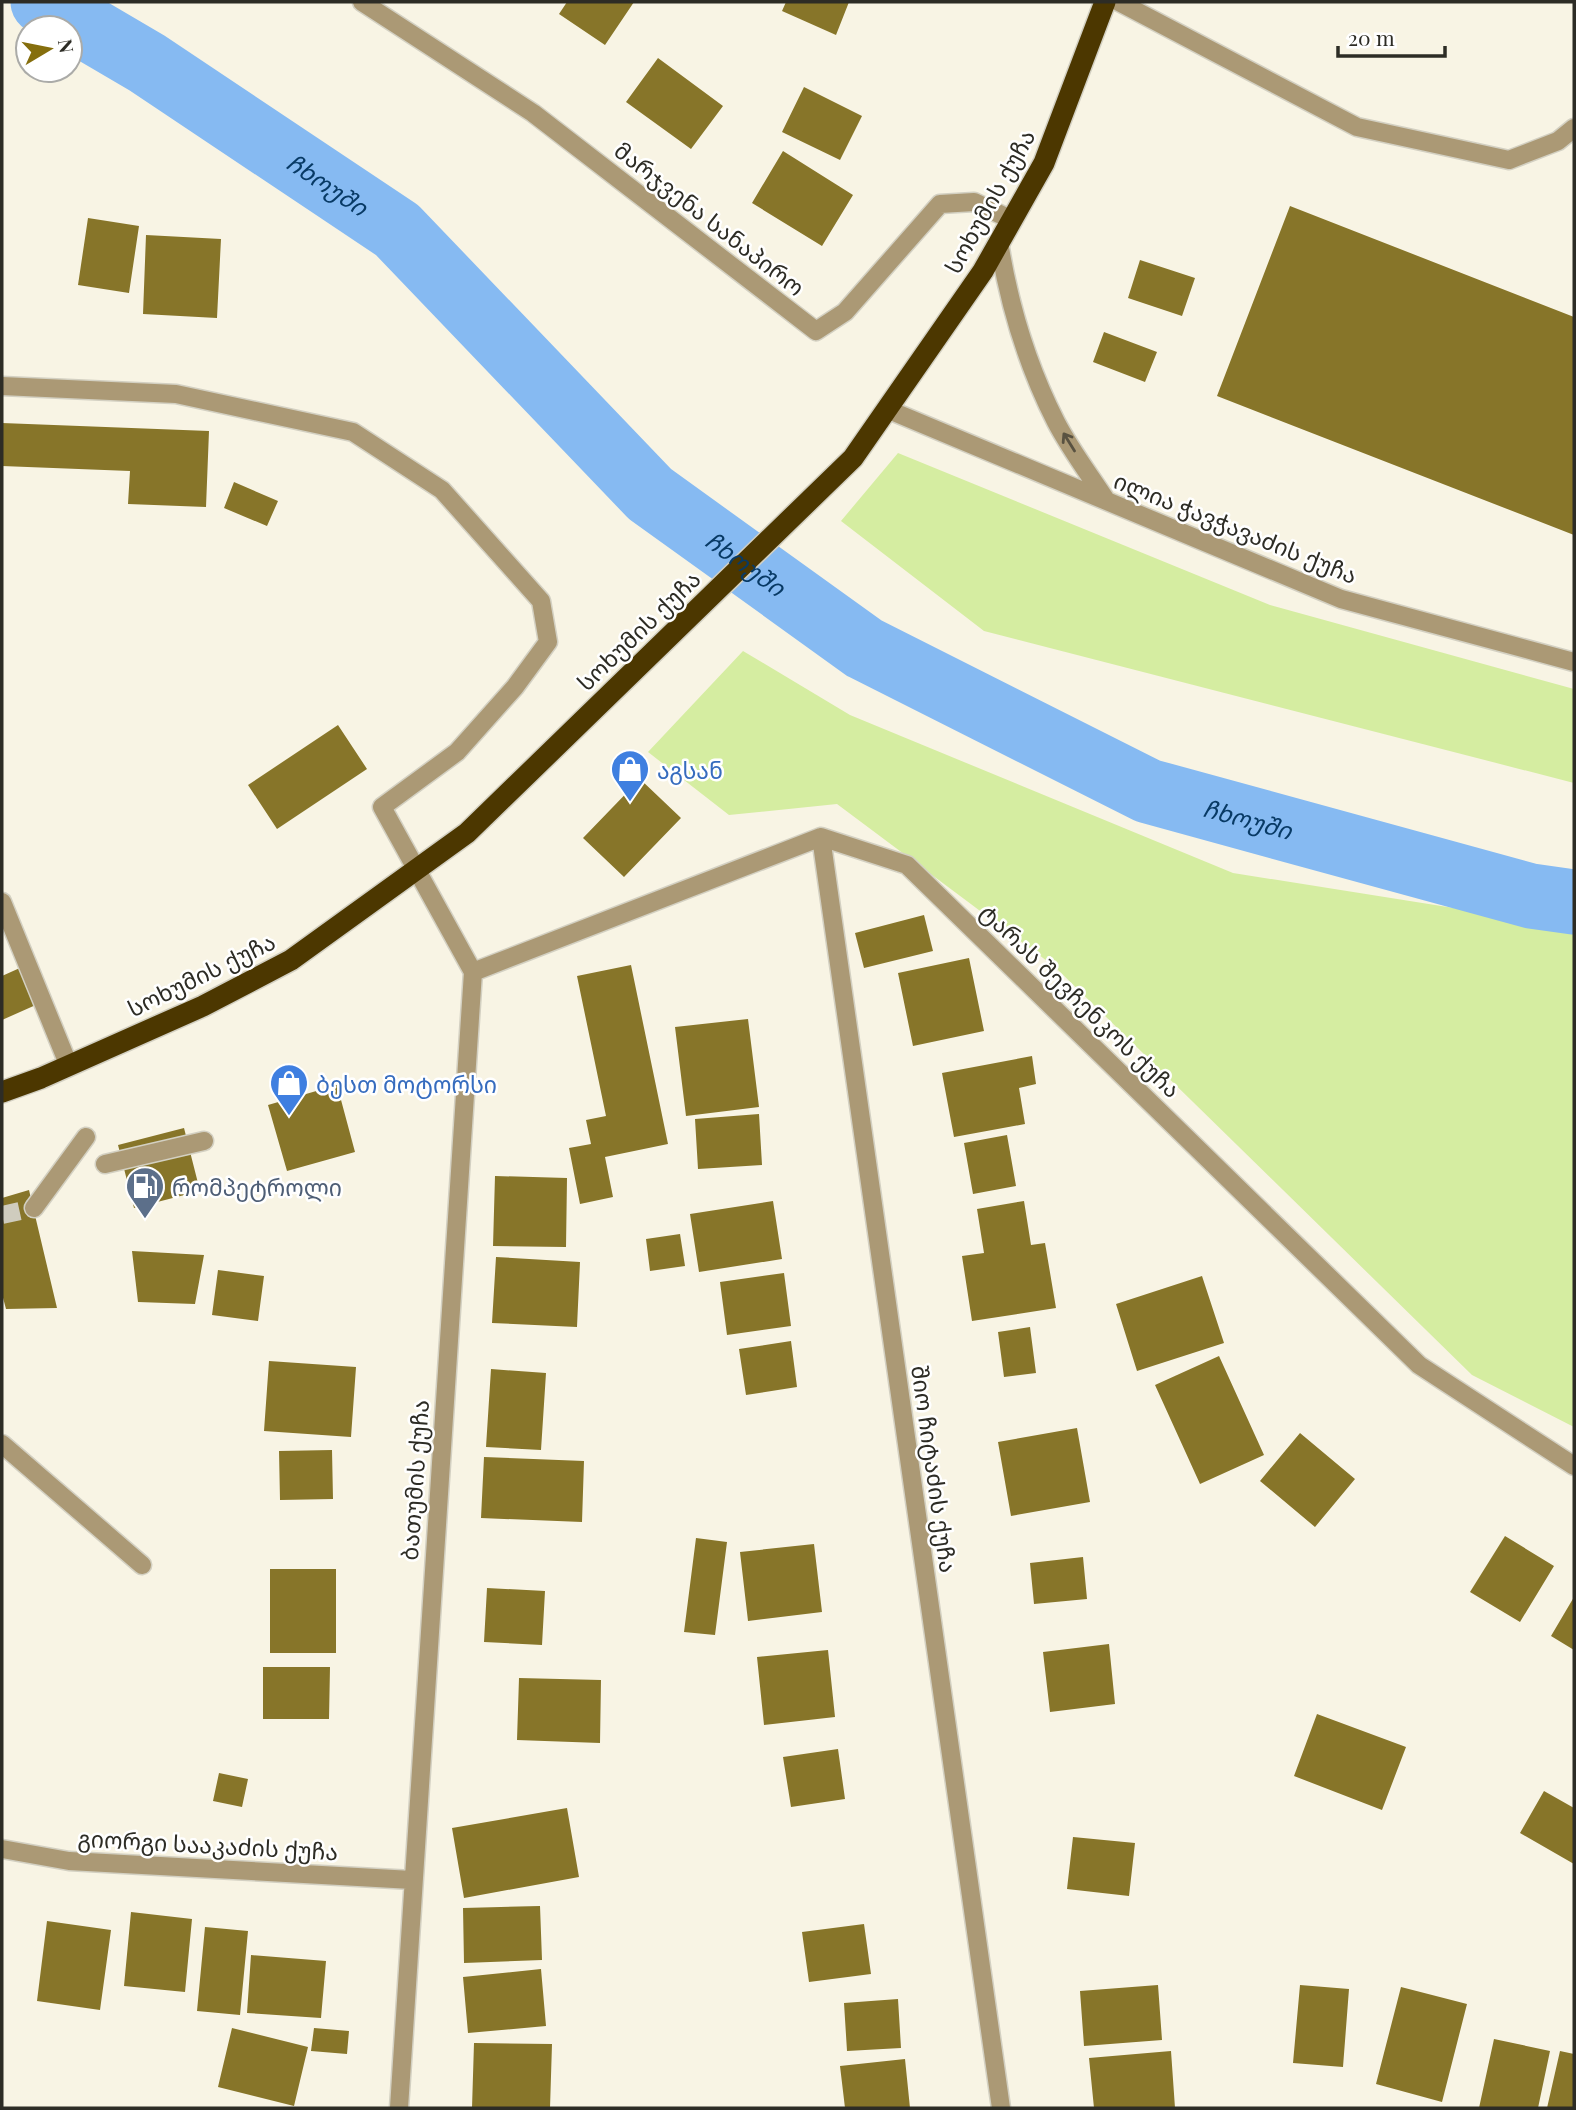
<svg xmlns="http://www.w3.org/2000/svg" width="1576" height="2110" font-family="'Playfair Display','Noto Sans Georgian',serif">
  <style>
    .green { fill: #d5eda1 }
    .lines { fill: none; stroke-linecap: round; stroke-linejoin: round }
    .river { stroke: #86baf2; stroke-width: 65 }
    .building { fill: #877529 }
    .minor-tunnel { stroke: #cfccbe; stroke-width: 18; stroke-dasharray: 18 9; stroke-linecap: butt }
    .minor-casing { stroke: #d3d0c2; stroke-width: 21 }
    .highway-casing { stroke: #d3d0c2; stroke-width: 24 }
    .minor { stroke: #ab9975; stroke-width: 18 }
    .highway { stroke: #4c3700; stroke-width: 21 }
    .oneway { stroke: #595241 }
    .labels { text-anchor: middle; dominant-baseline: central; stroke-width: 5; stroke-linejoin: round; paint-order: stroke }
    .street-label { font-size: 23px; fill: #2d2c25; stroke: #fff }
    .shop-label { font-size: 23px; fill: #366cbe; stroke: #fff; text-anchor: start }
    .service-label { font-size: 23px; fill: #4e5e75; stroke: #fff; text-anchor: start }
    .water-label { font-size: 24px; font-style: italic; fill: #083a65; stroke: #fff }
  </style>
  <rect width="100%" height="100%" fill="#f8f4e4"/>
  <path class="green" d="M898 453 1270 605 1574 689V783L984 631 841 521Z
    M743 651 850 715 1233 873 1574 927V1427L1472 1375 1055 967 837 804 729 815 648 752Z"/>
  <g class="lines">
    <path class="river" id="s1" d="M43 2 147 63 397 230 650 494 864 648 1148 791 1531 896 1574 902"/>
  </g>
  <path class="building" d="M567 2H634L605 45 559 14Z
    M786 2H849L836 35 782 11Z
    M658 58 723 106 691 149 626 102Z
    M804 87 862 116 840 160 782 132Z
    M783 151 853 195 822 246 752 203Z
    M1290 206 1574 317V535L1217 396Z
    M88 218 139 226 129 293 78 285Z
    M146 235 221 239 217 318 143 314Z
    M1140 260 1195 278 1182 316 1128 298Z
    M1104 332 1157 352 1145 382 1093 362Z
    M2 423 209 431 206 507 128 504 130 471 2 466Z
    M234 482 278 501 267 526 224 508Z
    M338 725 367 769 277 829 248 785Z
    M640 779 681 818 624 877 583 838Z
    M924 915 933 951 864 968 855 933Z
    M969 958 984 1031 913 1046 898 973Z
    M631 965 668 1144 605 1157 613 1197 580 1204 569 1148 591 1144 586 1120 606 1116 577 976Z
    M22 967 38 1004 2 1020V976Z
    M748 1019 759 1107 686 1116 675 1027Z
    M1032 1056 1036 1084 1019 1088 1025 1124 954 1137 942 1073Z
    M337 1085 355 1152 287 1171 268 1105Z
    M759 1114 762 1165 698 1169 695 1119Z
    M184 1128 200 1191 134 1208 118 1145Z
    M1007 1135 1016 1186 973 1194 964 1143Z
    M495 1176 567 1178 566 1247 493 1246Z
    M29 1190 57 1308 6 1309 2 1294V1198Z
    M773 1201 782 1259 699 1272 690 1214Z
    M1024 1201 1031 1245 1045 1243 1056 1308 972 1321 962 1256 984 1253 977 1209Z
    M680 1234 685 1266 650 1271 646 1239Z
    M132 1251 204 1255 195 1304 138 1302Z
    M496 1257 580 1262 577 1327 492 1323Z
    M218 1270 264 1276 258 1321 212 1315Z
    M784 1273 791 1326 727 1335 720 1282Z
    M1202 1276 1224 1343 1137 1371 1116 1304Z
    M1030 1327 1036 1373 1004 1377 998 1332Z
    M791 1341 797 1387 746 1395 739 1349Z
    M1219 1356 1264 1455 1200 1484 1155 1385Z
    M269 1361 356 1367 351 1437 264 1431Z
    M491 1369 546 1373 541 1450 486 1447Z
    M1077 1428 1090 1502 1011 1516 998 1442Z
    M1300 1433 1355 1479 1315 1527 1260 1481Z
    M332 1450 333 1499 280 1500 279 1451Z
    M484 1457 584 1461 582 1522 481 1518Z
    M1505 1536 1554 1566 1520 1622 1470 1592Z
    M696 1538 727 1542 715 1635 684 1632Z
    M814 1544 822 1612 748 1621 740 1552Z
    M1083 1557 1087 1599 1034 1604 1030 1563Z
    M270 1569H336V1653H270Z
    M487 1588 545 1591 542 1645 484 1642Z
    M1574 1597V1650L1551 1636Z
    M1109 1644 1115 1704 1050 1712 1043 1652Z
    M828 1650 835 1717 764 1725 757 1657Z
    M263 1667H330L329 1719H263Z
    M519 1678 601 1680 600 1743 517 1740Z
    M1317 1714 1406 1747 1382 1810 1294 1776Z
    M838 1749 845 1799 791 1807 783 1757Z
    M219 1773 248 1779 242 1807 213 1801Z
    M1544 1791 1574 1808V1864L1520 1833Z
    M567 1808 579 1877 464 1898 452 1828Z
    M1073 1837 1135 1843 1129 1896 1067 1889Z
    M540 1906 542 1960 464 1963 463 1908Z
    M131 1912 192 1919 185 1992 124 1986Z
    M47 1921 111 1930 100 2010 37 2001Z
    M864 1924 871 1974 809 1982 802 1932Z
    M205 1927 248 1931 240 2015 197 2011Z
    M251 1955 326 1961 321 2018 247 2013Z
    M541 1969 546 2026 468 2033 463 1977Z
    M1158 1985 1162 2040 1084 2046 1080 1991Z
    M1300 1985 1349 1989 1343 2067 1293 2063Z
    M1401 1987 1467 2004 1442 2102 1376 2084Z
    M898 1999 901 2048 847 2051 844 2003Z
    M232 2028 308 2047 294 2106 218 2087Z
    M314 2028 349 2031 347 2054 311 2051Z
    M1494 2039 1550 2051 1538 2108H1479Z
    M474 2043 552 2044 550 2108H472Z
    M1171 2051 1175 2108H1094L1089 2058Z
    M1560 2051 1574 2054V2108H1547Z
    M905 2059 910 2108H845L840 2066Z"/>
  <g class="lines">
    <path class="minor-tunnel" d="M2 1215 34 1208"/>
    <defs>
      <path id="minor" d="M362 2 533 113 816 331 845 312 940 204 974 202 1012 220
        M1119 2 1357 127 1509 160 1558 141 1574 128
        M999 242C1009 305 1027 365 1056 422 1070 449 1089 474 1106 500
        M2 386 176 394 353 432 442 490 541 601 548 642 515 687 457 752 382 807 473 972 399 2108
        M889 410 1341 599 1574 662
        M821 837 1001 2108
        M2 902 69 1066
        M473 972 821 837 907 865 1419 1365 1574 1466
        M105 1164 204 1141
        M34 1208 86 1137
        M2 1444 142 1565
        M2 1849 69 1861 412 1880"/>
      <path id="highway" d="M2 1092 41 1078 203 1006 291 960 467 833 853 458 983 271 1044 163 1105 2"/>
    </defs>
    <use href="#minor" class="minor-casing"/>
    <use href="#highway" class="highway-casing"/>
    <use href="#minor" class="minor"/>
    <use href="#highway" class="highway"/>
  </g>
  <defs><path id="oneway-shaft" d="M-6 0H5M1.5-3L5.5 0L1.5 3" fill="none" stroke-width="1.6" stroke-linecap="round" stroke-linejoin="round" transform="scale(1.75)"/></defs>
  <use class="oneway" href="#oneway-shaft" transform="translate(1069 442) rotate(-122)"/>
  <defs>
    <symbol id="shop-pin" viewBox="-11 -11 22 30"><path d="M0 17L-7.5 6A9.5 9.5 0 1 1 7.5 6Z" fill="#3f7fe0" stroke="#fff"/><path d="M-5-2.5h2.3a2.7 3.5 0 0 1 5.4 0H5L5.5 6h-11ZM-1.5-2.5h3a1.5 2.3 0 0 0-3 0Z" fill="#fff"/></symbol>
    <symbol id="fuel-pin" viewBox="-11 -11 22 30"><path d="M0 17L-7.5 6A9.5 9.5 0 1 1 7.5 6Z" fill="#5c6f8a" stroke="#fff"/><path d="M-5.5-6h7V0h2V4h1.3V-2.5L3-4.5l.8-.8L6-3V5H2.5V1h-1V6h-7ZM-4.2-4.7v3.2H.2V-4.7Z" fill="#fff"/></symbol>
  </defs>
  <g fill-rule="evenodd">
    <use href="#shop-pin" x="608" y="747" width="44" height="60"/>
    <use href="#shop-pin" x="267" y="1061" width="44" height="60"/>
    <use href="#fuel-pin" x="123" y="1164" width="44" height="60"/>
  </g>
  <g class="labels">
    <g class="street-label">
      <text transform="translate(989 201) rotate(-61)">სოხუმის ქუჩა</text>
      <text transform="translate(710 218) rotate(38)">მარჯვენა სანაპირო</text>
      <text transform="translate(1236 527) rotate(22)">ილია ჭავჭავაძის ქუჩა</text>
      <text transform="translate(638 630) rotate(-44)">სოხუმის ქუჩა</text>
      <text transform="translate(201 974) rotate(-26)">სოხუმის ქუჩა</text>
      <text transform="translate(1081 1000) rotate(44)">ტარას შევჩენკოს ქუჩა</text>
      <text transform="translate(935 1469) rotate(82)">შიო ჩიტაძის ქუჩა</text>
      <text transform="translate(414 1480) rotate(-86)">ბათუმის ქუჩა</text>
      <text transform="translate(208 1844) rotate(3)">გიორგი სააკაძის ქუჩა</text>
    </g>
    <g class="shop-label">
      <text x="657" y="769">აგსან</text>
      <text x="316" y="1083">ბესთ მოტორსი</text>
    </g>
    <g class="service-label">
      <text x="172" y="1186">რომპეტროლი</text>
    </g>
    <g class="water-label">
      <text stroke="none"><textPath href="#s1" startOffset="338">ჩხოუში</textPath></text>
      <text stroke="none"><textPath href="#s1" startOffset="905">ჩხოუში</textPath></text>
      <text stroke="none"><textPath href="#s1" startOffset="1472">ჩხოუში</textPath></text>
    </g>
  </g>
  <rect width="1576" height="2110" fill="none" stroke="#2d2c25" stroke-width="7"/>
  <g transform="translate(49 49) rotate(80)"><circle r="33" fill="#ffffff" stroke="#ababa8" stroke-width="2"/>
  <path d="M0-5L12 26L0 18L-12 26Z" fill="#856e0d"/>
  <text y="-10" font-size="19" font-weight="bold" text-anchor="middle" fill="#2d2c25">N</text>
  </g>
  <path d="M1338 46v10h107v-10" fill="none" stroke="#2d2c25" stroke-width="3.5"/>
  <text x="1348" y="46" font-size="21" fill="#2d2c25" stroke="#ffffff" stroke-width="5" paint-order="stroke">20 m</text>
</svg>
